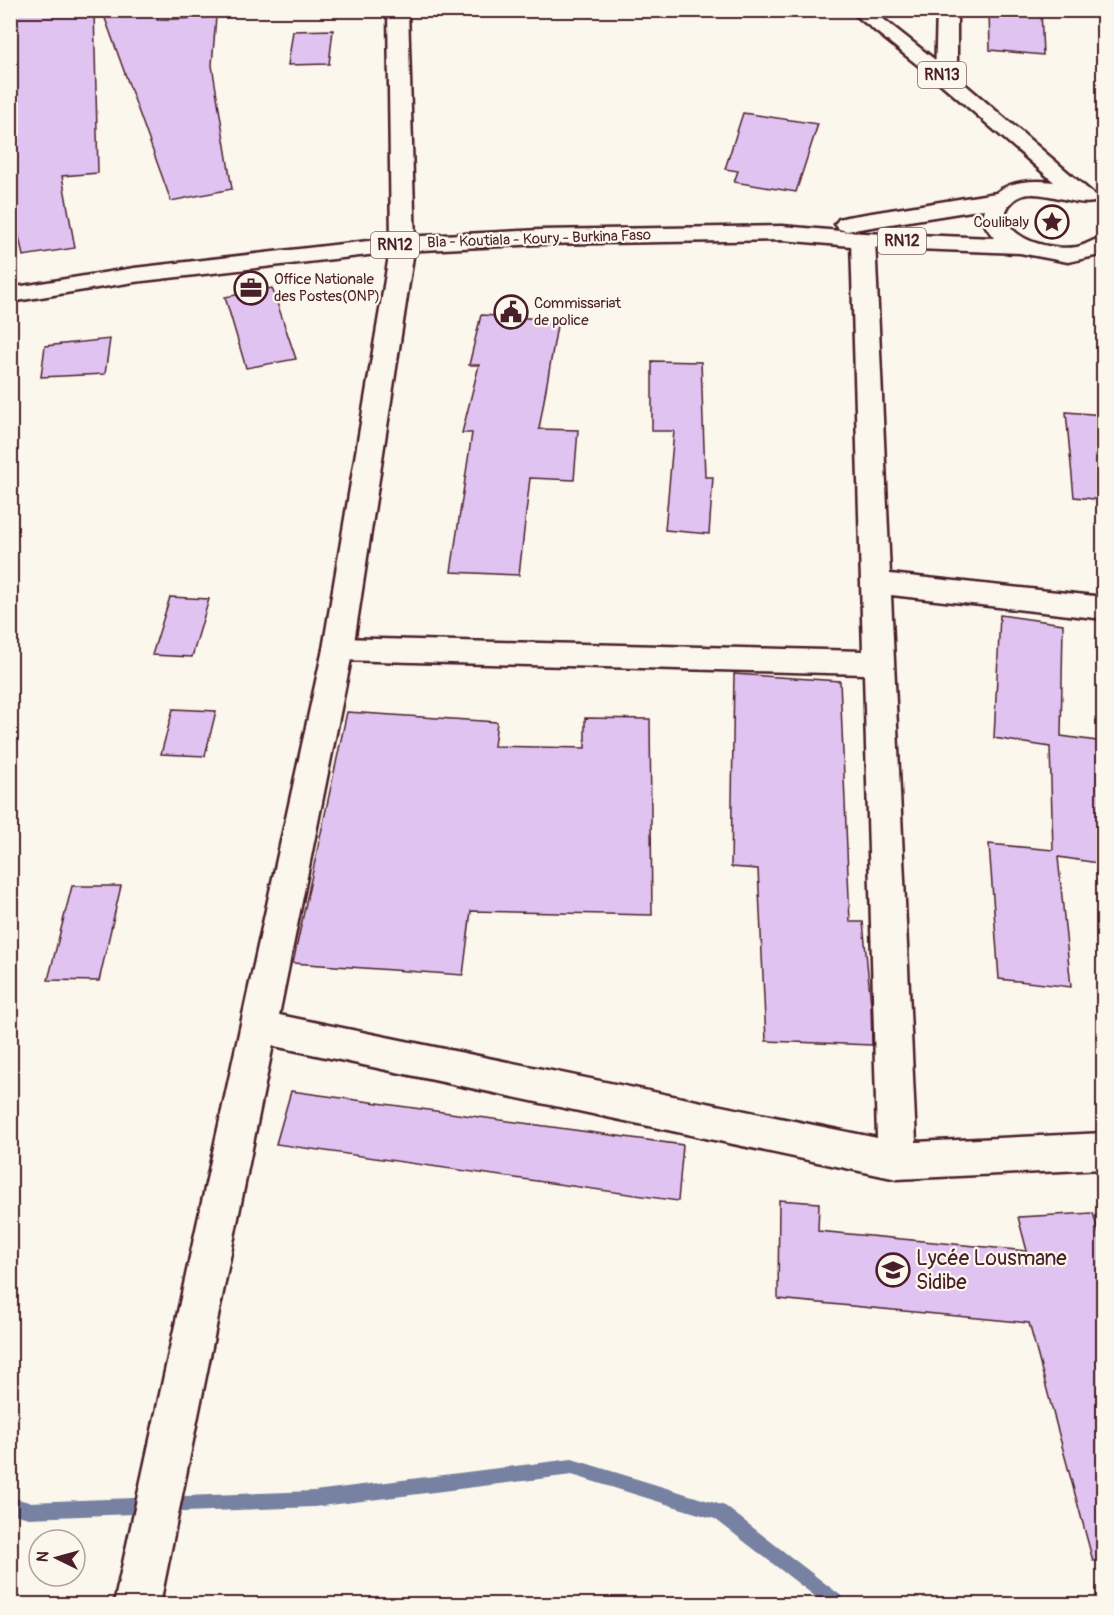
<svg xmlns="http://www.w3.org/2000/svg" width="1114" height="1615" font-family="Pangolin,sans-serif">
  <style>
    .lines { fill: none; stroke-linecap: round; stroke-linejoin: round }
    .stream { fill: #7781a1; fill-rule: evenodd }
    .building { fill: #e1c3f1; stroke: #4a1f2b; stroke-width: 1.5 }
    .street-casing { stroke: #4a1f2b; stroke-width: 5 }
    .secondary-casing { stroke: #4a1f2b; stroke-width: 5 }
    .primary-casing { stroke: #4a1f2b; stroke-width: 5 }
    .street { fill: #fbf7ec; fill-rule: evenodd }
    .secondary { fill: #fbf7ec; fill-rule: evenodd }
    .primary { fill: #fbf7ec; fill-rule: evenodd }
    .labels { text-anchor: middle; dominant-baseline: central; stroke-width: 4.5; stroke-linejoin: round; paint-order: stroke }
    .far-poi-label { font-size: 15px; fill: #4a1f2b; stroke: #fbf7ec; text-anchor: start }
    .far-street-label { font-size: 15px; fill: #4a1f2b; stroke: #fbf7ec }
    .shield { fill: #fbf7ec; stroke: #7f6065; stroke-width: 1.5 }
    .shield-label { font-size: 16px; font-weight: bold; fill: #4a1f2b }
    .near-poi-label { font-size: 21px; fill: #4a1f2b; stroke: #fbf7ec; text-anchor: start }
  </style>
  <rect width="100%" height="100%" fill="#fbf7ec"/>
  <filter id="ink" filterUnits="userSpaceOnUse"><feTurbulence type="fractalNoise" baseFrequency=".0167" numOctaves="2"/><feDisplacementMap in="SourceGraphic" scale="12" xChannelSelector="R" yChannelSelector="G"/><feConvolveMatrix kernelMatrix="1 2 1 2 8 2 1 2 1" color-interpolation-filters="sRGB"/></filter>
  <g filter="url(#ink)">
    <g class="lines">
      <path class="stream" d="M572 1459 725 1506 844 1598 846 1604H825L715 1519 572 1475 314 1507 29 1518 10 1513V1497L29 1502 314 1491Z"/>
    </g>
    <path class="building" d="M10 10H94L98 173 62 176 75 248 23 256 10 194Z
      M102 10H160L157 20 216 17 212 65 232 189 171 201Z
      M989 10H1041L1043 55 990 50Z
      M333 30 329 64 288 65 293 31Z
      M743 113 818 124 796 192 734 182 738 171 725 169Z
      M272 288 296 359 246 368 225 297Z
      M481 315 558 320 539 429 578 430 574 480 530 478 519 575 451 572 472 433H462L479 365H469Z
      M110 339 105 374 41 377 45 346Z
      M652 361 701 362 705 477H713L709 534 665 530 674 431H652Z
      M1066 412 1104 415V500L1074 497Z
      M170 597 209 599 192 657 152 655Z
      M1000 615 1063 624 1061 736 1104 742V864L1058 857 1071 987 999 979 989 844 1053 850 1050 747 994 738Z
      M734 674 840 681 850 922H863L871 1004 872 1045 766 1041 758 869 731 867Z
      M173 709 216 711 205 756 161 754Z
      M347 712 497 722 494 746 585 748V718L650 719 652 915 471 911 463 975 293 963Z
      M72 886H121L99 981 48 980Z
      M291 1091 683 1145 678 1201 276 1144Z
      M779 1200 819 1203 818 1231 1027 1251 1018 1217 1093 1213 1104 1251V1560L1093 1561 1029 1323 778 1299Z"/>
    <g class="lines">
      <defs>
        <path id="street" d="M388 10H408L415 244 411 249 403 251 395 249 391 244Z
          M937 10H957V78L953 82 946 84 939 82 935 78Z
          M863 233 871 235 875 240 890 574 1104 597V619L891 595 916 1142 1104 1133V1169L897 1179 260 1043 247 1039 242 1027 247 1015 260 1011 877 1138 864 674 338 660 327 657 323 649 327 641 338 638 863 651 851 240 855 235Z"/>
        <path id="secondary" d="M403 237 411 239 415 244 353 649 160 1604H114L323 649 391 244 395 239Z"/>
        <path id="primary" d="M849 10H872L953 74 1097 197 1094 202C1069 208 1022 175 1006 211 1005 241 1054 251 1077 247 1086 245 1094 239 1104 237V254L1068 262 1020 253 863 247 782 240 540 244 403 251 134 282 10 302V288L134 268 403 237 540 230 782 226 863 233 994 238C987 229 980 220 984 209L847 231 839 229 835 224 839 219 847 217 996 193C1011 180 1035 180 1054 182L939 82Z"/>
      </defs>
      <use href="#street" class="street-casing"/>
      <use href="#secondary" class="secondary-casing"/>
      <use href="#primary" class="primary-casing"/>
      <use href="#street" class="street"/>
      <use href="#secondary" class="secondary"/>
      <use href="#primary" class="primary"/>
    </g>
  </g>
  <defs>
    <symbol id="sight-ring" viewBox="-11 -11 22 22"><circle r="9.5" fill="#fbf7ec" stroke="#4a1f2b" stroke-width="1.5"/><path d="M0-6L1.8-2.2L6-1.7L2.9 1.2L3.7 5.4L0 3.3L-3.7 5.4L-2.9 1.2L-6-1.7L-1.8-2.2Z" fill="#4a1f2b"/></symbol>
    <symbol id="office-ring" viewBox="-11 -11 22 22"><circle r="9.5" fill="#fbf7ec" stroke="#4a1f2b" stroke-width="1.5"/><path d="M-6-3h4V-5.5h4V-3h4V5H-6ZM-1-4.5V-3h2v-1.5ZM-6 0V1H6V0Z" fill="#4a1f2b"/></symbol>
    <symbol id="civic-ring" viewBox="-11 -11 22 22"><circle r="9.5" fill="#fbf7ec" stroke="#4a1f2b" stroke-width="1.5"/><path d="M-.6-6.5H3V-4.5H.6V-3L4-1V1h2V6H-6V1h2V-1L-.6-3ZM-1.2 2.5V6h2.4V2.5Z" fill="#4a1f2b"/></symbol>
    <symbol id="school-ring" viewBox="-11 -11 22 22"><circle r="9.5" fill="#fbf7ec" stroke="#4a1f2b" stroke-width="1.5"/><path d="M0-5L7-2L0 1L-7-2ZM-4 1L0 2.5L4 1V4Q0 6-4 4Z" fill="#4a1f2b"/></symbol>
  </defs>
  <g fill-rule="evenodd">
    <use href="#sight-ring" x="1033" y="203" width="38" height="38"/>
    <use href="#office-ring" x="232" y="269" width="38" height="38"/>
    <use href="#civic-ring" x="492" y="293" width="38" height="38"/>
    <use href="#school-ring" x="874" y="1251" width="38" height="38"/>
  </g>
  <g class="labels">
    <g class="far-poi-label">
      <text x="1029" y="222" text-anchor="end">Coulibaly</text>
      <text x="274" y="279">Office Nationale<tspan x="274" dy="17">des Postes(ONP)</tspan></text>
      <text x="534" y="303">Commissariat<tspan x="534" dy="17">de police</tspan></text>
    </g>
    <g class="far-street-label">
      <text transform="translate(539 239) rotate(-2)">Bla - Koutiala - Koury - Burkina Faso</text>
    </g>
    <g class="shield">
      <rect x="918" y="62" width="48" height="26" rx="4.5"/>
      <rect x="878" y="228" width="48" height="26" rx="4.5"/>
      <rect x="371" y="232" width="48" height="26" rx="4.5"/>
    </g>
    <g class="shield-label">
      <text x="942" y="75">RN13</text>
      <text x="902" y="241">RN12</text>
      <text x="395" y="245">RN12</text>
    </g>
    <g class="near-poi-label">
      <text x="916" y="1258">Lycée Lousmane<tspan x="916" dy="24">Sidibe</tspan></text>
    </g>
  </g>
  <rect width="1114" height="1615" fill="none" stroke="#fbf7ec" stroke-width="36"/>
  <rect x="18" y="18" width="1078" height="1579" fill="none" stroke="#4a1f2b" stroke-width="2" filter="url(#ink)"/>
  <g transform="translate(57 1558) rotate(275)"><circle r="28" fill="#fbf7ec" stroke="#b4a19f" stroke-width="1.5"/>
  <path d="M0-4.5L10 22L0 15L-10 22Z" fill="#4a1f2b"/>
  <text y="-9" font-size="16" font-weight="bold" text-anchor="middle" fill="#4a1f2b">N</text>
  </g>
</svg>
